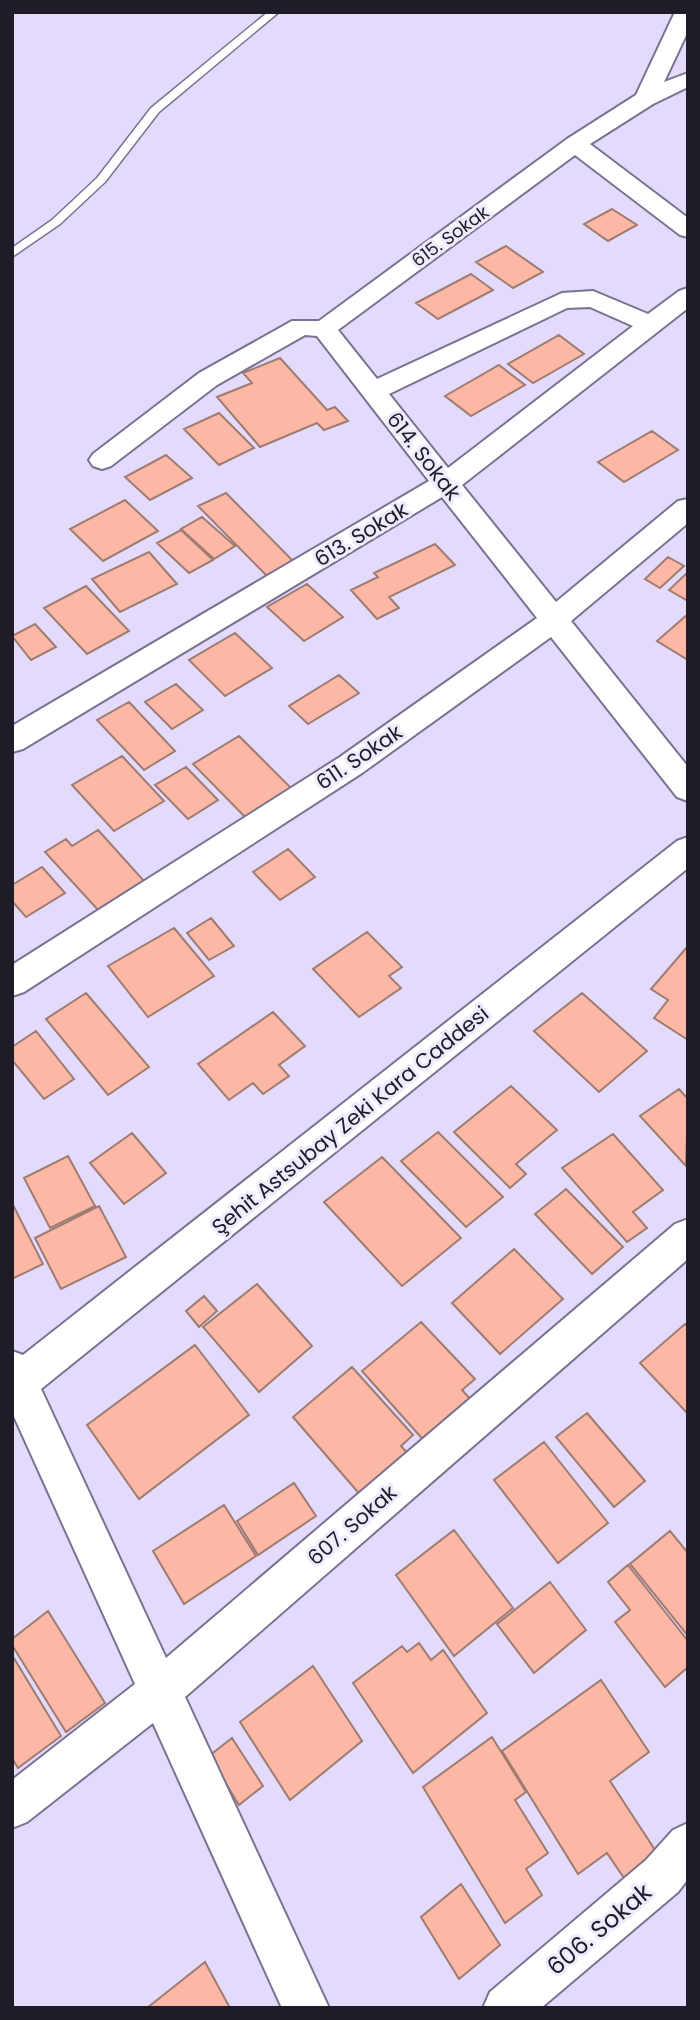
<svg xmlns="http://www.w3.org/2000/svg" width="700" height="2020" font-family="Poppins,sans-serif">
  <style>
    .building { fill: #fdb8a5; stroke: #9f7c71; stroke-width: 2 }
    .lines { fill: none; stroke-linecap: round; stroke-linejoin: round }
    .lane-casing { stroke: #7a7290; stroke-width: 3 }
    .street-casing { stroke: #7a7290; stroke-width: 4 }
    .lane { fill: #fff; fill-rule: evenodd }
    .street { fill: #fff; fill-rule: evenodd }
    .labels { text-anchor: middle; dominant-baseline: central; stroke-width: 6; stroke-linejoin: round; paint-order: stroke }
    .far-street-label { font-size: 18px; fill: #1f1c28; stroke: #efeafe }
    .street-label { font-size: 21px; fill: #1f1c28; stroke: #efeafe }
    .near-street-label { font-size: 24px; fill: #1f1c28; stroke: #efeafe }
  </style>
  <rect width="100%" height="100%" fill="#e3dafc"/>
  <path class="building" d="M612 209 637 225 608 241 584 224Z
    M506 246 543 272 513 288 476 262Z
    M471 274 493 290 438 319 416 303Z
    M559 335 584 354 533 383 508 364Z
    M280 358 327 410 335 407 348 421 324 430 317 423 260 447 217 397 252 383 243 373Z
    M499 365 525 385 471 416 445 396Z
    M219 413 254 448 219 465 184 429Z
    M652 431 678 450 624 482 598 462Z
    M166 455 192 478 150 500 125 477Z
    M226 493 294 562 267 576 198 506Z
    M125 500 158 531 103 561 70 529Z
    M202 517 235 546 214 559 181 529Z
    M181 530 213 560 189 573 157 543Z
    M435 544 455 565 389 597 399 608 377 619 351 590 378 577 374 573Z
    M149 552 177 584 120 612 92 579Z
    M668 557 684 566 660 588 645 579Z
    M688 572V601L669 590Z
    M307 584 343 617 304 641 267 607Z
    M86 586 129 631 87 654 44 608Z
    M688 614V660L657 641Z
    M35 624 56 647 31 660 12 636Z
    M235 633 272 668 225 696 189 660Z
    M339 675 359 693 308 724 289 706Z
    M176 684 203 710 172 729 145 702Z
    M129 702 175 751 144 770 97 720Z
    M239 736 292 789 246 818 193 764Z
    M122 756 164 801 114 831 72 785Z
    M186 767 218 800 188 819 155 785Z
    M98 830 144 881 98 910 45 852 66 839 72 846Z
    M288 849 315 877 280 900 253 872Z
    M42 867 65 893 26 917 12 901V885Z
    M211 918 234 946 209 960 187 933Z
    M174 928 214 976 148 1017 108 966Z
    M367 932 402 967 389 976 401 988 359 1017 313 969Z
    M688 946V1040L654 1018 668 1000 651 989Z
    M86 993 149 1067 108 1095 46 1019Z
    M582 993 647 1051 599 1092 534 1031Z
    M273 1012 305 1046 279 1065 289 1076 263 1094 253 1083 229 1100 198 1064Z
    M36 1031 74 1079 44 1099 12 1060V1047Z
    M511 1086 557 1130 516 1164 526 1174 510 1188 454 1132Z
    M679 1089 688 1099 686 1166 640 1116Z
    M438 1132 503 1197 466 1227 401 1161Z
    M132 1133 166 1173 124 1204 90 1163Z
    M613 1134 663 1190 633 1212 647 1228 627 1242 562 1168Z
    M68 1156 95 1206 50 1228 24 1178Z
    M382 1157 461 1238 402 1286 324 1202Z
    M566 1189 623 1247 592 1274 535 1214Z
    M12 1203 43 1264 12 1279Z
    M99 1206 126 1257 61 1289 35 1238Z
    M514 1249 563 1299 500 1354 452 1303Z
    M257 1284 312 1346 259 1392 203 1327Z
    M204 1296 217 1311 199 1327 186 1311Z
    M421 1322 475 1379 462 1390 473 1402 427 1444 362 1371Z
    M685 1324 688 1327V1414L640 1363Z
    M195 1345 249 1415 139 1499 87 1425Z
    M352 1367 413 1435 401 1446 410 1456 363 1498 293 1417Z
    M587 1413 645 1481 614 1507 556 1437Z
    M544 1442 608 1523 558 1563 494 1480Z
    M294 1483 316 1516 258 1555 237 1521Z
    M224 1505 256 1556 184 1604 153 1551Z
    M454 1530 513 1608 454 1656 396 1575Z
    M670 1531 688 1553V1636L630 1564Z
    M628 1565 688 1641V1667L665 1687 615 1622 630 1610 608 1582Z
    M550 1582 586 1630 534 1673 497 1624Z
    M48 1611 105 1703 66 1732 12 1645V1639Z
    M419 1643 431 1660 443 1650 487 1713 413 1773 353 1683 402 1646 407 1652Z
    M12 1655 61 1736 18 1768 12 1758Z
    M313 1666 362 1741 290 1800 240 1722Z
    M601 1680 649 1752 610 1781 657 1853 624 1878 607 1853 578 1874 502 1751Z
    M492 1737 526 1792 515 1800 548 1853 526 1869 542 1895 505 1923 423 1787Z
    M232 1738 263 1786 239 1805 209 1756Z
    M461 1884 500 1945 459 1979 421 1917Z
    M205 1962 230 2008H147Z"/>
  <g class="lines">
    <defs>
      <path id="lane" d="M268 12H279L159 112 105 182 60 224 12 257V248L52 220 97 178 151 108Z"/>
      <path id="street" d="M675 12H688V31L664 82 688 73V87L653 104 590 144 688 218V237L680 235 575 155 338 330 377 379 562 293 593 291 648 314 679 291 688 288V308L462 485 556 602 678 501 688 499V523L571 621 688 767V801L677 797 551 637 362 773 24 992 12 996V965L340 757 537 618 442 497 23 749 12 752V726L429 481 317 336 305 335 217 385 111 466 102 469 93 466 89 460 93 454 199 373 292 321H319L567 139 636 95ZM590 307 633 326 448 468 389 394 567 308Z
        M688 837V868L41 1389 166 1658 675 1224 688 1219V1259L185 1697 329 2008H282L153 1723 27 1822 12 1828V1780L135 1684 12 1412V1351L23 1355 677 841Z
        M688 1823V1879L678 1892 541 2008H483L490 1992 646 1860 673 1830Z"/>
    </defs>
    <use href="#lane" class="lane-casing"/>
    <use href="#street" class="street-casing"/>
    <use href="#lane" class="lane"/>
    <use href="#street" class="street"/>
  </g>
  <g class="labels">
    <g class="far-street-label">
      <text transform="translate(450 236) rotate(-36)">615. Sokak</text>
    </g>
    <g class="street-label">
      <text transform="translate(424 456) rotate(52)">614. Sokak</text>
      <text transform="translate(361 534) rotate(-31)">613. Sokak</text>
      <text transform="translate(359 757) rotate(-34)">611. Sokak</text>
      <text transform="translate(350 1120) rotate(-39)">Şehit Astsubay Zeki Kara Caddesi</text>
      <text transform="translate(352 1525) rotate(-41)">607. Sokak</text>
    </g>
    <g class="near-street-label">
      <text transform="translate(599 1929) rotate(-40)">606. Sokak</text>
    </g>
  </g>
  <rect width="700" height="2020" fill="none" stroke="#1f1c28" stroke-width="28"/>
</svg>
